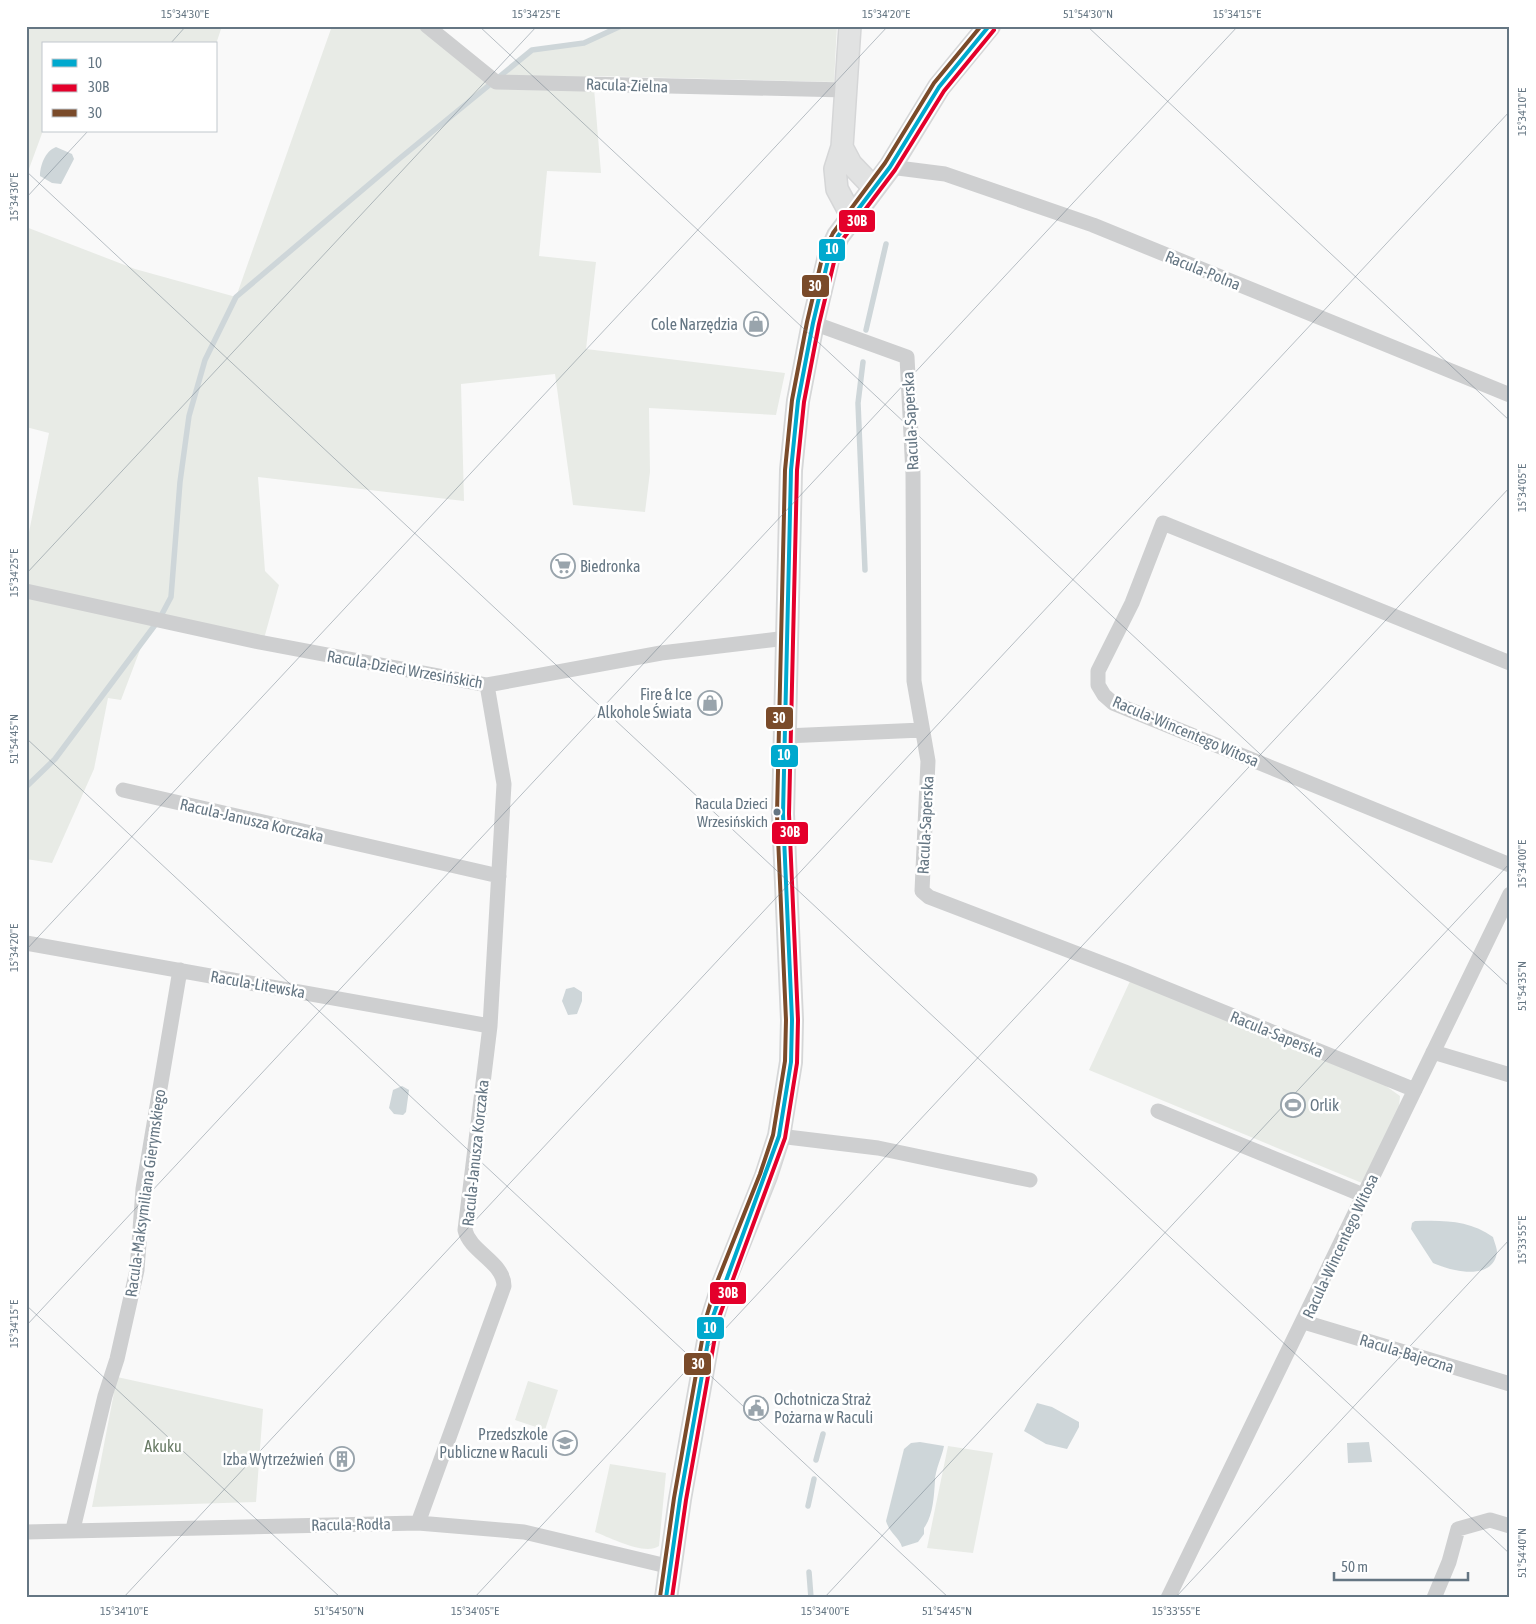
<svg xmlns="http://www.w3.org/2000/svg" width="1536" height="1624" font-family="'Asap Condensed',sans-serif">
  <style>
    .green { fill: #e8ebe6 }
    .water { fill: #ced6d9 }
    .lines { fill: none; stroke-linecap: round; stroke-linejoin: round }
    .stream { stroke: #ced6d9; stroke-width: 5.5 }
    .secondary-casing { stroke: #d5d6d7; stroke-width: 24 }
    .street { stroke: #cecfd0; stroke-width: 15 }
    .secondary { stroke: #e1e2e2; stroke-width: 21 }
    .bus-1-casing { stroke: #fff; stroke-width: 8 }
    .bus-2-casing { stroke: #fff; stroke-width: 8 }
    .bus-3-casing { stroke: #fff; stroke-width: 8 }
    .bus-1 { stroke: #00a9ce; stroke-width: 4 }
    .bus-2 { stroke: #e4002b; stroke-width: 4 }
    .bus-3 { stroke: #7a4b2a; stroke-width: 4 }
    .ticks { fill: none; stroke: #657683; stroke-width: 1; stroke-opacity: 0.45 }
    .bus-dot { fill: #657683; stroke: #fff; stroke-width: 2 }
    .labels { text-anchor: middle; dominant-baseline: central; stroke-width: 5; stroke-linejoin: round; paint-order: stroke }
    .bus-label { font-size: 15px; fill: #657683; stroke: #fff; text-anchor: end }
    .street-label { font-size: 16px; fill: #657683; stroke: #fff }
    .poi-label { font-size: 16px; fill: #657683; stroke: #fff; text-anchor: end }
    .park-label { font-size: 16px; fill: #687a64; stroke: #fff }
    .line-badge { stroke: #fff; stroke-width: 2 }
    .badge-label { font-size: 14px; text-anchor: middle; font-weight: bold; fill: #fff }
    .neatline { fill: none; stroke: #657683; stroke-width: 2 }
    .ticks-label { font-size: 12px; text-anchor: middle; fill: #657683 }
  </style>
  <rect width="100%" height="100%" fill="#f9f9f9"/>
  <path class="green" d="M26 26H222L216 44H44V128L26 177Z
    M332 26H431L495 79 532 50 584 43 621 26H837L834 82 593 76 601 173 547 171 539 256 596 262 586 349 785 373 776 415 649 408 650 472 645 512 573 505 555 374 461 384 464 501 258 477 265 571 279 585 263 642 160 618 143 642 121 700 108 698 94 769 52 863 26 859V547L49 433 26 427V227L135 269 236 297Z
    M1131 979 1379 1081 1400 1096 1399 1108 1362 1183 1089 1070Z
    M117 1377 263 1409 256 1502 92 1507Z
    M528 1381 558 1390 545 1430 515 1420Z
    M948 1446 993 1453 973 1553 927 1548Z
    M610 1464 666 1473 659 1546C645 1556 611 1538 595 1532Z"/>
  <path class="water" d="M56 147 72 154 74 159 61 184 52 183 40 176C40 166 45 151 56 147Z
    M574 987 582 992V1001L577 1014 568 1015 562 1001 566 989Z
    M402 1086 409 1090 406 1112 403 1115 394 1114 389 1108 393 1090Z
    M1415 1221C1443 1220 1470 1220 1493 1237 1494 1241 1497 1248 1497 1252 1493 1282 1451 1271 1433 1263L1411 1229 1412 1223Z
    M1037 1403 1052 1407 1079 1422V1427L1067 1449 1046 1444 1024 1431Z
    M920 1442 944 1446C942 1457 935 1470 935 1481 934 1496 933 1516 924 1528V1534L918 1542 902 1547C899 1537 890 1534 886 1521L904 1449 911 1443Z
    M1369 1442 1372 1462 1348 1463 1347 1443Z"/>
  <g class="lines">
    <path class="stream" d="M866 330 886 244
      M863 362 858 403 865 570
      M162 614 171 597 180 482 189 416 205 360 236 297 399 159 532 50 584 43 621 26
      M26 787 55 759 155 625
      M816 1460 823 1434
      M808 1506 814 1479
      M809 1572 811 1598"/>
    <defs>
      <path id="secondary" d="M850 26 842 147 835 169 837 189 852 217
        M842 147 851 164 874 188
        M666 1598 680 1499 712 1319 723 1284 766 1176 779 1136 791 1062 792 1020 783 814 791 470 798 401 813 323 829 256 838 236 890 167 939 87 989 26"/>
    </defs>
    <use href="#secondary" class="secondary-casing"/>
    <path class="street" d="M427 26 496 82 846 90
      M890 167 945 174 1093 225 1510 395
      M813 323 907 357 913 474 914 681 928 761 922 891 929 897 1125 972 1415 1090
      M26 591 259 642 487 685 661 653 787 638
      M1510 663 1163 523 1132 603 1098 671V685L1104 695 1113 703 1510 865
      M785 736 922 730
      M123 790 499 876
      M26 943 490 1026
      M1433 1052 1510 1075
      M1158 1111 1363 1195
      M779 1136 878 1148 1030 1180
      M1304 1322 1510 1384
      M418 1523 504 1286C504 1262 470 1252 465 1230L490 1026 504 784 487 685
      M73 1529 105 1396 117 1359 137 1270 143 1189 180 970
      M26 1532 418 1523 524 1532 671 1567
      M1168 1598 1510 894
      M1434 1598 1449 1562 1458 1529 1490 1520 1510 1526"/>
    <use href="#secondary" class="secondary"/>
    <defs>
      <path id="bus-1" d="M666 1598 680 1499 712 1319 779 1136 791 1062 792 1020 783 814 791 470 798 401 813 323 829 256 838 236 890 167 939 87 989 26"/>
      <path id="bus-2" d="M672 1598 686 1500 718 1320 785 1138 797 1063 798 1020 789 814 797 470 804 402 819 324 835 258 843 239 895 170 944 91 994 30"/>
      <path id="bus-3" d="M660 1597 674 1498 706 1318 717 1282 760 1174 773 1135 785 1061 786 1020 777 814 785 470 792 400 807 322 823 254 833 233 885 163 934 83 981 26"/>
    </defs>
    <use href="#bus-1" class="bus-1-casing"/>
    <use href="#bus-2" class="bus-2-casing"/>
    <use href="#bus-3" class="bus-3-casing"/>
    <use href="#bus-1" class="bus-1"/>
    <use href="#bus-2" class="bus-2"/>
    <use href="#bus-3" class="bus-3"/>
  </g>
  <path class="ticks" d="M479 26 1510 987M1087 26 1510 421M170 44 186 26M26 171 1510 1554M26 198 88 131M26 574 537 26M26 738 949 1598M26 950 888 26M26 1305 341 1598M26 1326 1238 26M123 1598 1510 111M474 1598 1510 487M824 1598 1510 863M1175 1598 1510 1239"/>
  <defs>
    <symbol id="shop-ring" viewBox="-11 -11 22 22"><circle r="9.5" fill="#fff" stroke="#99a4ac" stroke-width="1.5"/><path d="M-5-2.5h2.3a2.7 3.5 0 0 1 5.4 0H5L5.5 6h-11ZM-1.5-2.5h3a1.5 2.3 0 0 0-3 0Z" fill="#99a4ac"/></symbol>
    <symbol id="supermarket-ring" viewBox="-11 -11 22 22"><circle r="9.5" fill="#fff" stroke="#99a4ac" stroke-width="1.5"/><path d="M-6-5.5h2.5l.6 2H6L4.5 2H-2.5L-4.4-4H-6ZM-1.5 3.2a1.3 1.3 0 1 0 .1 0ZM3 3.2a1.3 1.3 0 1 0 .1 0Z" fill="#99a4ac"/></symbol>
    <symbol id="stadium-ring" viewBox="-11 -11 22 22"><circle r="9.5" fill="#fff" stroke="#99a4ac" stroke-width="1.5"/><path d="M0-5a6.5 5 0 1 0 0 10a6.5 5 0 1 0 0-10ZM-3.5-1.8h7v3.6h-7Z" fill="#99a4ac"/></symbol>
    <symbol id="civic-ring" viewBox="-11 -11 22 22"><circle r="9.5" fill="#fff" stroke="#99a4ac" stroke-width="1.5"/><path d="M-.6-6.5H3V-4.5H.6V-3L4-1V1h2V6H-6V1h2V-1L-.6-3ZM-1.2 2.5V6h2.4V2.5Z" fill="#99a4ac"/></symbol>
    <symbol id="school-ring" viewBox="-11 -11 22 22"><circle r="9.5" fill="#fff" stroke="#99a4ac" stroke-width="1.5"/><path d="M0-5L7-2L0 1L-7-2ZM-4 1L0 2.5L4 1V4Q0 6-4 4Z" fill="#99a4ac"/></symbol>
    <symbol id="building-ring" viewBox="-11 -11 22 22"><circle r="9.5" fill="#fff" stroke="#99a4ac" stroke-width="1.5"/><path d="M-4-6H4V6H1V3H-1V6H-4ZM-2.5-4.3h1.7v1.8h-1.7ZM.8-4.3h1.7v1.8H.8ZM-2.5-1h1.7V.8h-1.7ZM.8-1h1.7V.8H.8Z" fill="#99a4ac"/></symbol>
  </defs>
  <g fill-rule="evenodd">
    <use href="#shop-ring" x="742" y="310" width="28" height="28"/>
    <use href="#supermarket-ring" x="549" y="552" width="28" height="28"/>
    <use href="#shop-ring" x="696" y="689" width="28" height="28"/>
    <use href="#stadium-ring" x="1279" y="1091" width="28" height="28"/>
    <use href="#civic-ring" x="742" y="1394" width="28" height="28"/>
    <use href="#school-ring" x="551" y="1429" width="28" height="28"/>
    <use href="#building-ring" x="328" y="1445" width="28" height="28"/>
  </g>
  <circle class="bus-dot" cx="777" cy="812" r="4.5"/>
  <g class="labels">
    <g class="bus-label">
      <text x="768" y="803">Racula Dzieci<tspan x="768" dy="18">Wrzesińskich</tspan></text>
    </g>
    <g class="street-label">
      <text transform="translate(627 85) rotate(2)">Racula-Zielna</text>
      <text transform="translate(1203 270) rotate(22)">Racula-Polna</text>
      <text transform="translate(910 421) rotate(-93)">Racula-Saperska</text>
      <text transform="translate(405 669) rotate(10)">Racula-Dzieci Wrzesińskich</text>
      <text transform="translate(1186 731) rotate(23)">Racula-Wincentego Witosa</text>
      <text transform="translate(252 820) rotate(13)">Racula-Janusza Korczaka</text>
      <text transform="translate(925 825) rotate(-87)">Racula-Saperska</text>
      <text transform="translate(258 984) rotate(10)">Racula-Litewska</text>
      <text transform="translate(1277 1034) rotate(22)">Racula-Saperska</text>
      <text transform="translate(475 1153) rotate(-84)">Racula-Janusza Korczaka</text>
      <text transform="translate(145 1193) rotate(-82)">Racula-Maksymiliana Gierymskiego</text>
      <text transform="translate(1340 1246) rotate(-65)">Racula-Wincentego Witosa</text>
      <text transform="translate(1407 1353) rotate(17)">Racula-Bajeczna</text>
      <text transform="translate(351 1524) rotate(-1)">Racula-Rodła</text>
    </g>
    <g class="poi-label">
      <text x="738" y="324">Cole Narzędzia</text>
      <text x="580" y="566" text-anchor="start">Biedronka</text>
      <text x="692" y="694">Fire &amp; Ice<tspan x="692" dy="18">Alkohole Świata</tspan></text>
      <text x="1310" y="1105" text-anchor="start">Orlik</text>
      <text x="774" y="1399" text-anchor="start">Ochotnicza Straż<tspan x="774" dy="18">Pożarna w Raculi</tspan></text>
      <text x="548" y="1434">Przedszkole<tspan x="548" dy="18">Publiczne w Raculi</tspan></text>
      <text x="324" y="1459">Izba Wytrzeźwień</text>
    </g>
    <g class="park-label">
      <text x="163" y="1446">Akuku</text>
    </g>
  </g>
  <g class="line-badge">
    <rect x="838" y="209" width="38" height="24" rx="5" fill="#e4002b"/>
    <rect x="818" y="238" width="28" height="24" rx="5" fill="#00a9ce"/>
    <rect x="801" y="274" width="29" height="24" rx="5" fill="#7a4b2a"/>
    <rect x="765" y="706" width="29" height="24" rx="5" fill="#7a4b2a"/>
    <rect x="770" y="744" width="29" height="24" rx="5" fill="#00a9ce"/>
    <rect x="771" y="821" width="38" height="24" rx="5" fill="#e4002b"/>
    <rect x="709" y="1281" width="38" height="24" rx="5" fill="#e4002b"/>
    <rect x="696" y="1316" width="29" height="24" rx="5" fill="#00a9ce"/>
    <rect x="683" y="1352" width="29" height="24" rx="5" fill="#7a4b2a"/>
  </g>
  <g class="badge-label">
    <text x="857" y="226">30B</text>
    <text x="832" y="254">10</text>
    <text x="815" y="291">30</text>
    <text x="779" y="723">30</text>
    <text x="784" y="760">10</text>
    <text x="790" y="837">30B</text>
    <text x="728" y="1298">30B</text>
    <text x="710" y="1333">10</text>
    <text x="698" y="1369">30</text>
  </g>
  <rect width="1536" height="1624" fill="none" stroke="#ffffff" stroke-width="55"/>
  <rect x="42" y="42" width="175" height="90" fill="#ffffff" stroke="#c1c8cd"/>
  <rect x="52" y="59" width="25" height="8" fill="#00a9ce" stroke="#c1c8cd"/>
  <text x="88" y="68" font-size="15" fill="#657683">10</text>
  <rect x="52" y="84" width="25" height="8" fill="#e4002b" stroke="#c1c8cd"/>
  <text x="88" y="92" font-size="15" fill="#657683">30B</text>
  <rect x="52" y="109" width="25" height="8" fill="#7a4b2a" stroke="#c1c8cd"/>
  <text x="88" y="118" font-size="15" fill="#657683">30</text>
  <path d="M1334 1572v8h134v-8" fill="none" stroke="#657683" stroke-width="2.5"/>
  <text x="1341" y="1572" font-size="15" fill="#657683" stroke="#ffffff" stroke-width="4" paint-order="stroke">50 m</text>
  <rect x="28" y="28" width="1480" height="1568" class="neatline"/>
  <g class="ticks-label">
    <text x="185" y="18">15°34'30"E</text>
    <text x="536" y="18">15°34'25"E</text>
    <text x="886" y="18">15°34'20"E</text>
    <text x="1088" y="18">51°54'30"N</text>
    <text x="1237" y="18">15°34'15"E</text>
    <text transform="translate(1522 112) rotate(-90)" y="4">15°34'10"E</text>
    <text transform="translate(14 197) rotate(-90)" y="4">15°34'30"E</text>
    <text transform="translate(1522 488) rotate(-90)" y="4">15°34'05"E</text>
    <text transform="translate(14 573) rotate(-90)" y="4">15°34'25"E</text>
    <text transform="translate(14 739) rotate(-90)" y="4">51°54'45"N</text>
    <text transform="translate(1522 864) rotate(-90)" y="4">15°34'00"E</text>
    <text transform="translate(14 948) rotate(-90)" y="4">15°34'20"E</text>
    <text transform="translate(1522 986) rotate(-90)" y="4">51°54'35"N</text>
    <text transform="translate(1522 1240) rotate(-90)" y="4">15°33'55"E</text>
    <text transform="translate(14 1324) rotate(-90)" y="4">15°34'15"E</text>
    <text transform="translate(1522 1553) rotate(-90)" y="4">51°54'40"N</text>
    <text x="124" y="1615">15°34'10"E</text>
    <text x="339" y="1615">51°54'50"N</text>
    <text x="475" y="1615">15°34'05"E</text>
    <text x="825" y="1615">15°34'00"E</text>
    <text x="947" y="1615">51°54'45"N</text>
    <text x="1176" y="1615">15°33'55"E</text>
  </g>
</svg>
